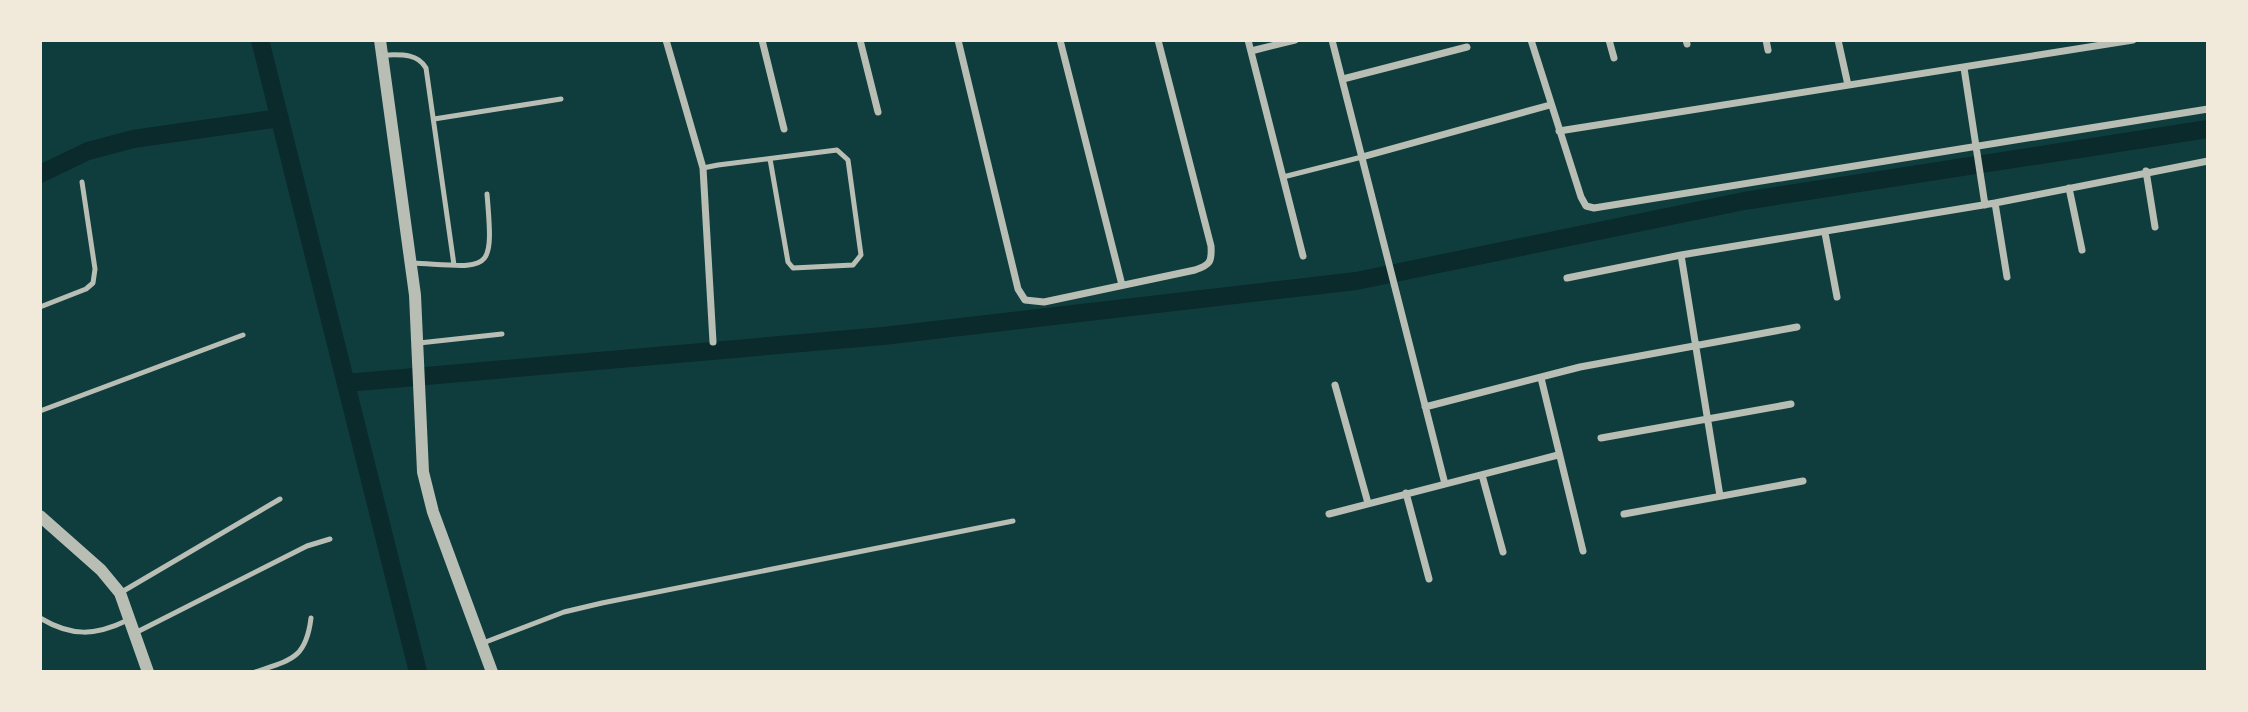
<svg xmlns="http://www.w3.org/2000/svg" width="2248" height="712" font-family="'Nunito Sans',sans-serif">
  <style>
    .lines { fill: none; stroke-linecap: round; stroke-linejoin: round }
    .canal { stroke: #0a2a2b; stroke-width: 18 }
    .service { stroke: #b8beb3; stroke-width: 5 }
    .minor { stroke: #b8beb3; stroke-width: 7 }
    .tertiary { stroke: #b8beb3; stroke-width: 12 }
  </style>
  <rect width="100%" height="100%" fill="#0f3d3e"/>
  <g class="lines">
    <path class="canal" d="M260 40 418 672
      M40 174 88 151 133 139 280 118
      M346 383 883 336 1356 281 1744 201 2208 129"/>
    <path class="service" d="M382 55C398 55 417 52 426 68L454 265
      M434 119 561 99
      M703 168 718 165 837 150 848 160 861 255 853 265 793 268 788 262 770 159
      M1283 177 1362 157
      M412 263C491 267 494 276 487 194
      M40 307 86 289 93 283 95 269 82 182
      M419 343 502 334
      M40 411 243 335
      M120 593 280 499
      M40 618C72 637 95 636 128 620
      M135 633 307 546 330 539
      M483 643 564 612 602 603 1013 521
      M255 672C291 660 306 659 311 618"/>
    <path class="minor" d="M666 40 703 168 713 342
      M762 40 784 129
      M860 40 878 112
      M958 40 1018 289 1025 300 1044 302 1195 270C1210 265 1212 262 1211 246L1158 40
      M1060 40 1122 285
      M1248 40 1303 256
      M1332 40 1445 484
      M1531 40 1581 197 1586 206 1594 208 2208 109
      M1609 40 1614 58
      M1686 40 1687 44
      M1766 40 1768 50
      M1838 40 1848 85
      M1251 51 1295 40
      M1964 68 1985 205
      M1343 79 1467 47
      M1559 131 2133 40
      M1362 157 1550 105
      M2146 171 2155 227
      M2069 188 2082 250
      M1995 203 2007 277
      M1825 233 1837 297
      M1681 255 1720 496
      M1567 278 1681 255 1995 203 2208 161
      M1541 378 1583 551
      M1335 385 1368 503
      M1425 407 1580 367 1797 327
      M1601 438 1791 404
      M1482 475 1503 552
      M1406 493 1429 579
      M1329 514 1558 455
      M1624 514 1803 481"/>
    <path class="tertiary" d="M380 40 415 295 423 472 433 512 492 672
      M40 516 101 570 120 593 148 672"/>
  </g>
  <rect width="2248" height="712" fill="none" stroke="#f1e9da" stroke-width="84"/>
</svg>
